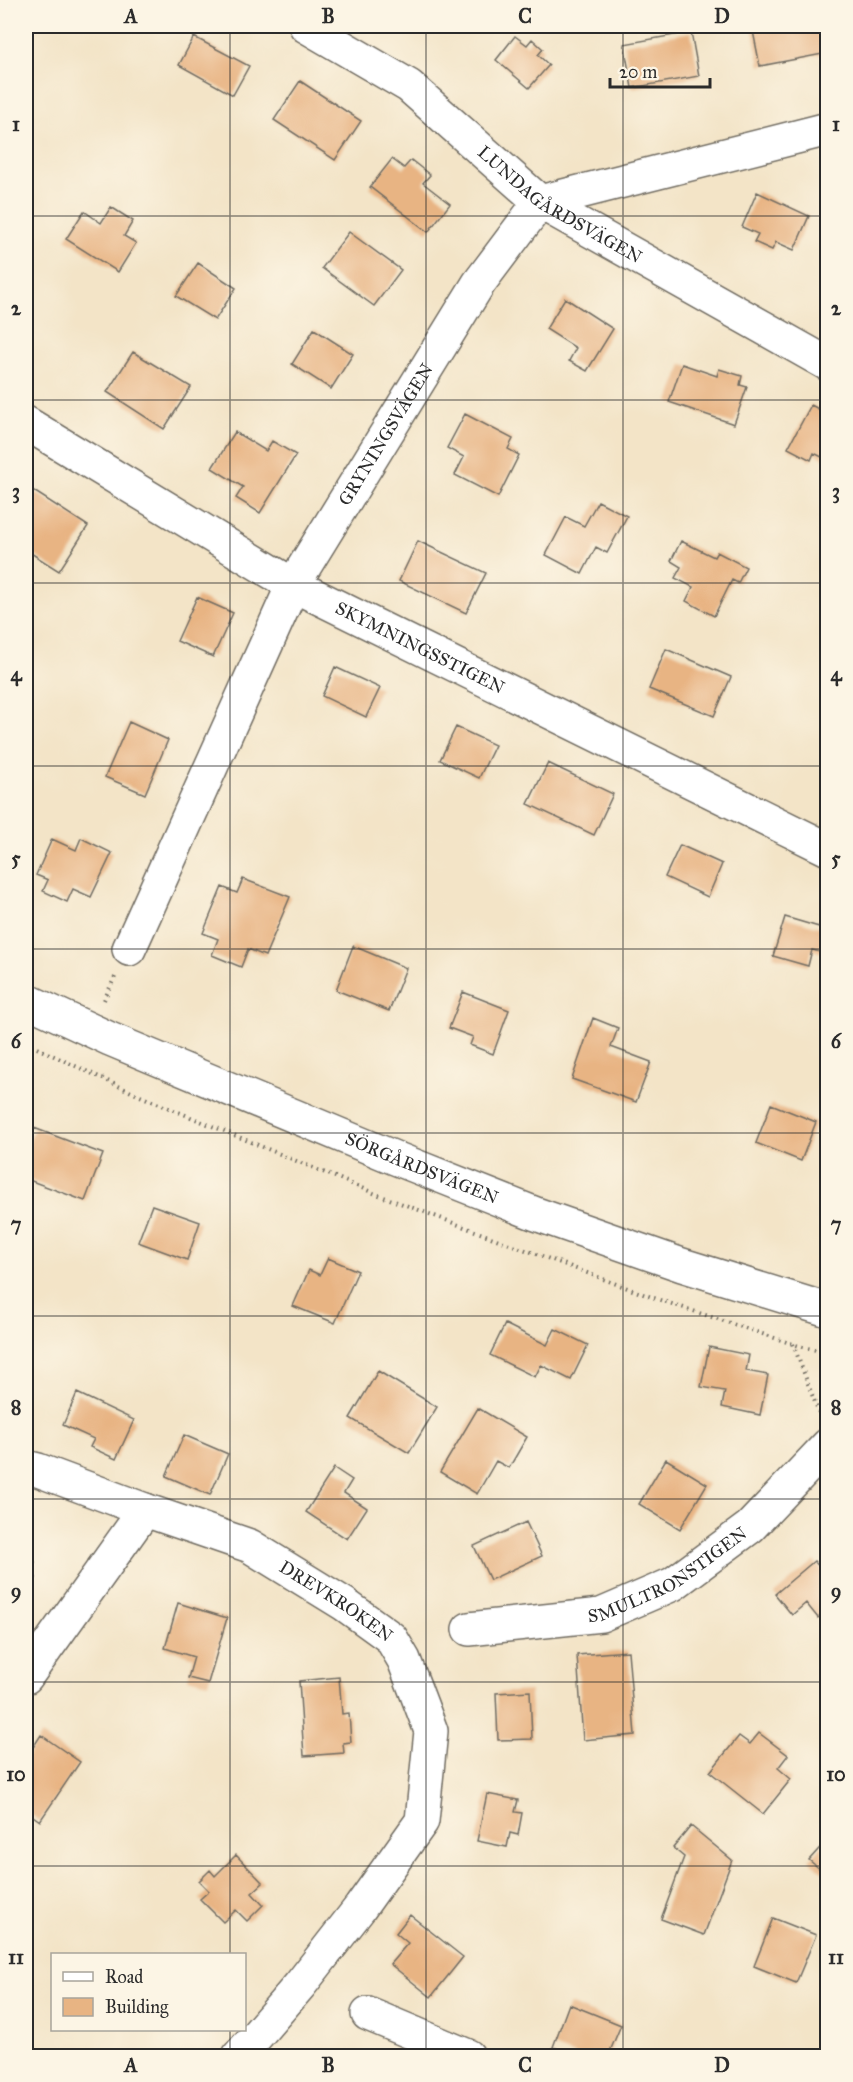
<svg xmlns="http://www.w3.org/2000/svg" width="853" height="2082" font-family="'IM FELL Great Primer',serif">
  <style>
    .building { fill: #e8b483 }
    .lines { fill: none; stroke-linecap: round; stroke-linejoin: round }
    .minor-casing { stroke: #716c62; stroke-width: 36 }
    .path { stroke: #716c62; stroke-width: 4; stroke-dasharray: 1.5 4.5; stroke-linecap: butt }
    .minor { stroke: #fff; stroke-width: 33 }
    .grid { fill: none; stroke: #2b2b2b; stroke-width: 1.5; stroke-opacity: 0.55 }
    .labels { text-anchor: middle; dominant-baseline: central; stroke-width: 4.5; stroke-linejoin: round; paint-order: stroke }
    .street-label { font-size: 18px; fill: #2b2b2b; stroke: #fcf5e5 }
    .neatline { fill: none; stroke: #2b2b2b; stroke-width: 2 }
    .grid-label { font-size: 20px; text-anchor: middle; font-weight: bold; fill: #2b2b2b }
  </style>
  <rect width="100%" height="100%" fill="#fcf5e5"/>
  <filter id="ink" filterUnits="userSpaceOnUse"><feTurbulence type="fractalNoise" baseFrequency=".0167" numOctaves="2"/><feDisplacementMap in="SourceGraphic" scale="12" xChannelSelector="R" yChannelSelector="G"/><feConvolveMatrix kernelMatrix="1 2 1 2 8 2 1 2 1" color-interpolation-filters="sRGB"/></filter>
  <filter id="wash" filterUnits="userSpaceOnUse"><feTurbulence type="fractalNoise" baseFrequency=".008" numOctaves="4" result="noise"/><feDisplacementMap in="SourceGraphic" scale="24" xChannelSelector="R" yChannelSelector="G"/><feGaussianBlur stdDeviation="1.35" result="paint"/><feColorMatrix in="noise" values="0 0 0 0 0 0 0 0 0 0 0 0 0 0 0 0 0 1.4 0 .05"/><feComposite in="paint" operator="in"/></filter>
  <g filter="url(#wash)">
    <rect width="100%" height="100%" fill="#f3e4c7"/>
    <g id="blocks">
      <path class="building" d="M752 26H822L828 53 760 66Z
        M691 32 699 76 632 88 624 44Z
        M515 36 527 45 532 39 543 49 538 55 549 65 529 88 496 60Z
        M194 37 249 66 233 95 179 65Z
        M300 81 361 121 335 160 274 120Z
        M392 159 404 168 411 160 430 175 423 183 450 204 428 232 370 187Z
        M757 192 809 216 794 250 776 242 772 250 754 242 758 234 742 227Z
        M111 207 133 221 124 236 136 243 118 272 66 239 84 211 101 223Z
        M349 232 401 270 374 306 322 268Z
        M198 263 236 288 215 320 176 296Z
        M565 298 613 329 587 371 569 361 576 348 546 329Z
        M314 329 353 354 331 389 292 364Z
        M133 352 191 387 164 429 107 392Z
        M682 364 717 376 719 369 742 376 740 385 747 387 734 424 669 402Z
        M811 405 828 414V460L814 453 811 460 788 448Z
        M465 414 513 439 508 449 519 455 498 497 455 475 464 457 447 448Z
        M235 432 266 451 272 441 296 455 260 513 236 498 243 487 212 468Z
        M26 486 88 526 59 571 26 550Z
        M598 501 627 516 607 553 596 547 582 574 546 555 566 517 584 526Z
        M418 541 486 573 466 613 399 581Z
        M681 541 714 557 717 552 746 567 738 583 732 580 714 616 686 601 693 587 675 578 681 567 671 561Z
        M197 597 233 613 213 657 177 641Z
        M666 649 731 677 714 716 649 689Z
        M335 667 380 688 366 717 322 696Z
        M129 722 168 740 145 794 105 777Z
        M456 727 495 745 479 778 440 760Z
        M548 763 613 794 594 835 528 804Z
        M81 838 112 853 91 897 73 889 67 902 43 891 48 880 36 875 52 839 76 850Z
        M680 845 722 864 708 897 665 877Z
        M243 879 290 897 265 956 248 949 241 967 212 955 218 939 203 933 222 887 237 893Z
        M822 915 828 916V954L812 950 808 966 773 956 785 917 819 927Z
        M353 946 406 968 389 1011 336 990Z
        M463 992 509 1010 493 1054 470 1045 473 1037 449 1028Z
        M593 1018 618 1028 611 1047 651 1062 636 1102 572 1079Z
        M771 1104 816 1122 801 1161 756 1143Z
        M34 1128 103 1154 85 1201 26 1179V1151Z
        M152 1205 200 1222 187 1260 138 1242Z
        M328 1258 358 1271 335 1323 293 1306 309 1270 320 1275Z
        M505 1324 547 1345 555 1329 588 1345 571 1380 541 1365 535 1377 490 1355Z
        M709 1347 749 1355 746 1371 768 1375 760 1415 722 1407 725 1391 701 1387Z
        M378 1371 437 1407 409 1453 350 1418Z
        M77 1393 134 1420 116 1459 90 1447 94 1439 63 1425Z
        M478 1408 527 1437 509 1468 496 1461 477 1494 440 1472Z
        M184 1435 228 1454 210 1495 166 1476Z
        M666 1459 707 1484 680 1529 639 1504Z
        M334 1468 352 1480 344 1493 367 1508 347 1539 306 1512Z
        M526 1522 542 1556 490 1580 474 1546Z
        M26 1554 35 1562 27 1572 36 1578 26 1591Z
        M814 1561 828 1576V1609L818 1618 806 1603 792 1615 775 1594Z
        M178 1603 227 1618 208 1683 188 1678 194 1657 165 1648Z
        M628 1651 635 1735 583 1740 577 1655Z
        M339 1677 342 1714 349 1713 351 1742 343 1743 344 1753 304 1756 299 1681Z
        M530 1691 532 1739 498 1740 496 1693Z
        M759 1733 788 1755 778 1768 791 1779 763 1814 710 1772 739 1736 750 1744Z
        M41 1735 80 1762 40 1821 26 1811V1758Z
        M487 1794 518 1800 515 1812 522 1813 518 1835 510 1833 507 1847 477 1841Z
        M691 1826 732 1860 704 1935 661 1919 684 1857 673 1848Z
        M828 1839V1876L809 1860Z
        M236 1855 263 1883 252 1893 263 1905 247 1921 236 1910 223 1922 200 1899 209 1891 199 1881 210 1870 215 1876Z
        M410 1915 463 1957 431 1997 390 1964 408 1943 396 1933Z
        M773 1918 816 1935 796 1983 754 1966Z
        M569 2004 621 2025 608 2056H577L553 2047Z"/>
    </g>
  </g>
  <g filter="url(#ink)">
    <use href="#blocks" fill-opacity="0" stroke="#716c62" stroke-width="1.5"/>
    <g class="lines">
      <defs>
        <g id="minor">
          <path id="s1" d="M306 26 409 86 540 202 828 364"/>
          <path id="s2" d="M26 423 293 585 828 849"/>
          <path id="s3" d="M129 949 293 585 479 283 540 202 828 129"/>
          <path id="s4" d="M26 1000 110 1039 395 1158 536 1214 682 1265 828 1310"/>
          <path id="s5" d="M26 1467 38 1470 145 1510 250 1546 344 1604 391 1638 404 1660 431 1731 422 1821 360 1908 300 1985 239 2056"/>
          <path id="s6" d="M469 1629 601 1615 673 1584 750 1527 828 1445"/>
          <path d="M26 1677 145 1510"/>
          <path d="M368 2014 468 2056"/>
        </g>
      </defs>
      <use href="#minor" class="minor-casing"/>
      <path class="path" d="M104 1000 115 977
        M26 1043 140 1096 376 1194 654 1298 799 1346 828 1353
        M793 1344 819 1413"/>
      <use href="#minor" class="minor"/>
    </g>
  </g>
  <path class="grid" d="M230 26V1954M426 26V2056M623 26V2056M26 216H828M26 400H828M26 583H828M26 766H828M26 949H828M26 1133H828M26 1316H828M26 1499H828M26 1682H828M26 1866H828M230 2030V2056"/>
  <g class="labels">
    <g class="street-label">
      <text stroke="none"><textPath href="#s1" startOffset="312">LUNDAGÅRDSVÄGEN</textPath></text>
      <text stroke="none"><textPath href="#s3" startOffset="576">GRYNINGSVÄGEN</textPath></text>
      <text stroke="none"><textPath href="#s2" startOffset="454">SKYMNINGSSTIGEN</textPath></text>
      <text stroke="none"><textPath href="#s4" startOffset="430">SÖRGÅRDSVÄGEN</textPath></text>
      <text stroke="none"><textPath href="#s6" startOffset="210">SMULTRONSTIGEN</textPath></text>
      <text stroke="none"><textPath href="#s5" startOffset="340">DREVKROKEN</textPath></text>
    </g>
  </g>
  <rect width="853" height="2082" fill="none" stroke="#fcf5e5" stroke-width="66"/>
  <rect x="51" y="1953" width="195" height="78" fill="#fcf5e5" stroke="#a8a49b" stroke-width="1.5"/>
  <rect x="63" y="1972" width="30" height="9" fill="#ffffff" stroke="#a8a49b" stroke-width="1.5"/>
  <text x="105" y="1983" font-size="18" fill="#2b2b2b">Road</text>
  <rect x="63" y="1998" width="30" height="18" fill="#e8b483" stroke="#a8a49b" stroke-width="1.5"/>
  <text x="105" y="2013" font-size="18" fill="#2b2b2b">Building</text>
  <path d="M610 78v9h100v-9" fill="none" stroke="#2b2b2b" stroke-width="3"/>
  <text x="619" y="78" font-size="18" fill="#2b2b2b" stroke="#fcf5e5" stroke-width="4.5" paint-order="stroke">20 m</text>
  <rect x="33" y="33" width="787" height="2016" class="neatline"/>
  <g class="grid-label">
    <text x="131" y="23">A</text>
    <text x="328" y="23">B</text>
    <text x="525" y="23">C</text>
    <text x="722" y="23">D</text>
    <text x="16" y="131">1</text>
    <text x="836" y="131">1</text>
    <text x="16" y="315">2</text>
    <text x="836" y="315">2</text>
    <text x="16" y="498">3</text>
    <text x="836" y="498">3</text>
    <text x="16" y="681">4</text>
    <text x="836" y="681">4</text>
    <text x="16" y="865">5</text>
    <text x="836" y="865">5</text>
    <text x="16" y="1048">6</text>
    <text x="836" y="1048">6</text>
    <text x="16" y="1231">7</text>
    <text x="836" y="1231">7</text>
    <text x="16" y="1414">8</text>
    <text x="836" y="1414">8</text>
    <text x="16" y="1598">9</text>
    <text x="836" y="1598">9</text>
    <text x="16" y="1781">10</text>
    <text x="836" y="1781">10</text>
    <text x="16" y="1964">11</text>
    <text x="836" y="1964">11</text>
    <text x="131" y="2072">A</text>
    <text x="328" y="2072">B</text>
    <text x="525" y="2072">C</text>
    <text x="722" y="2072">D</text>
  </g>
</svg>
